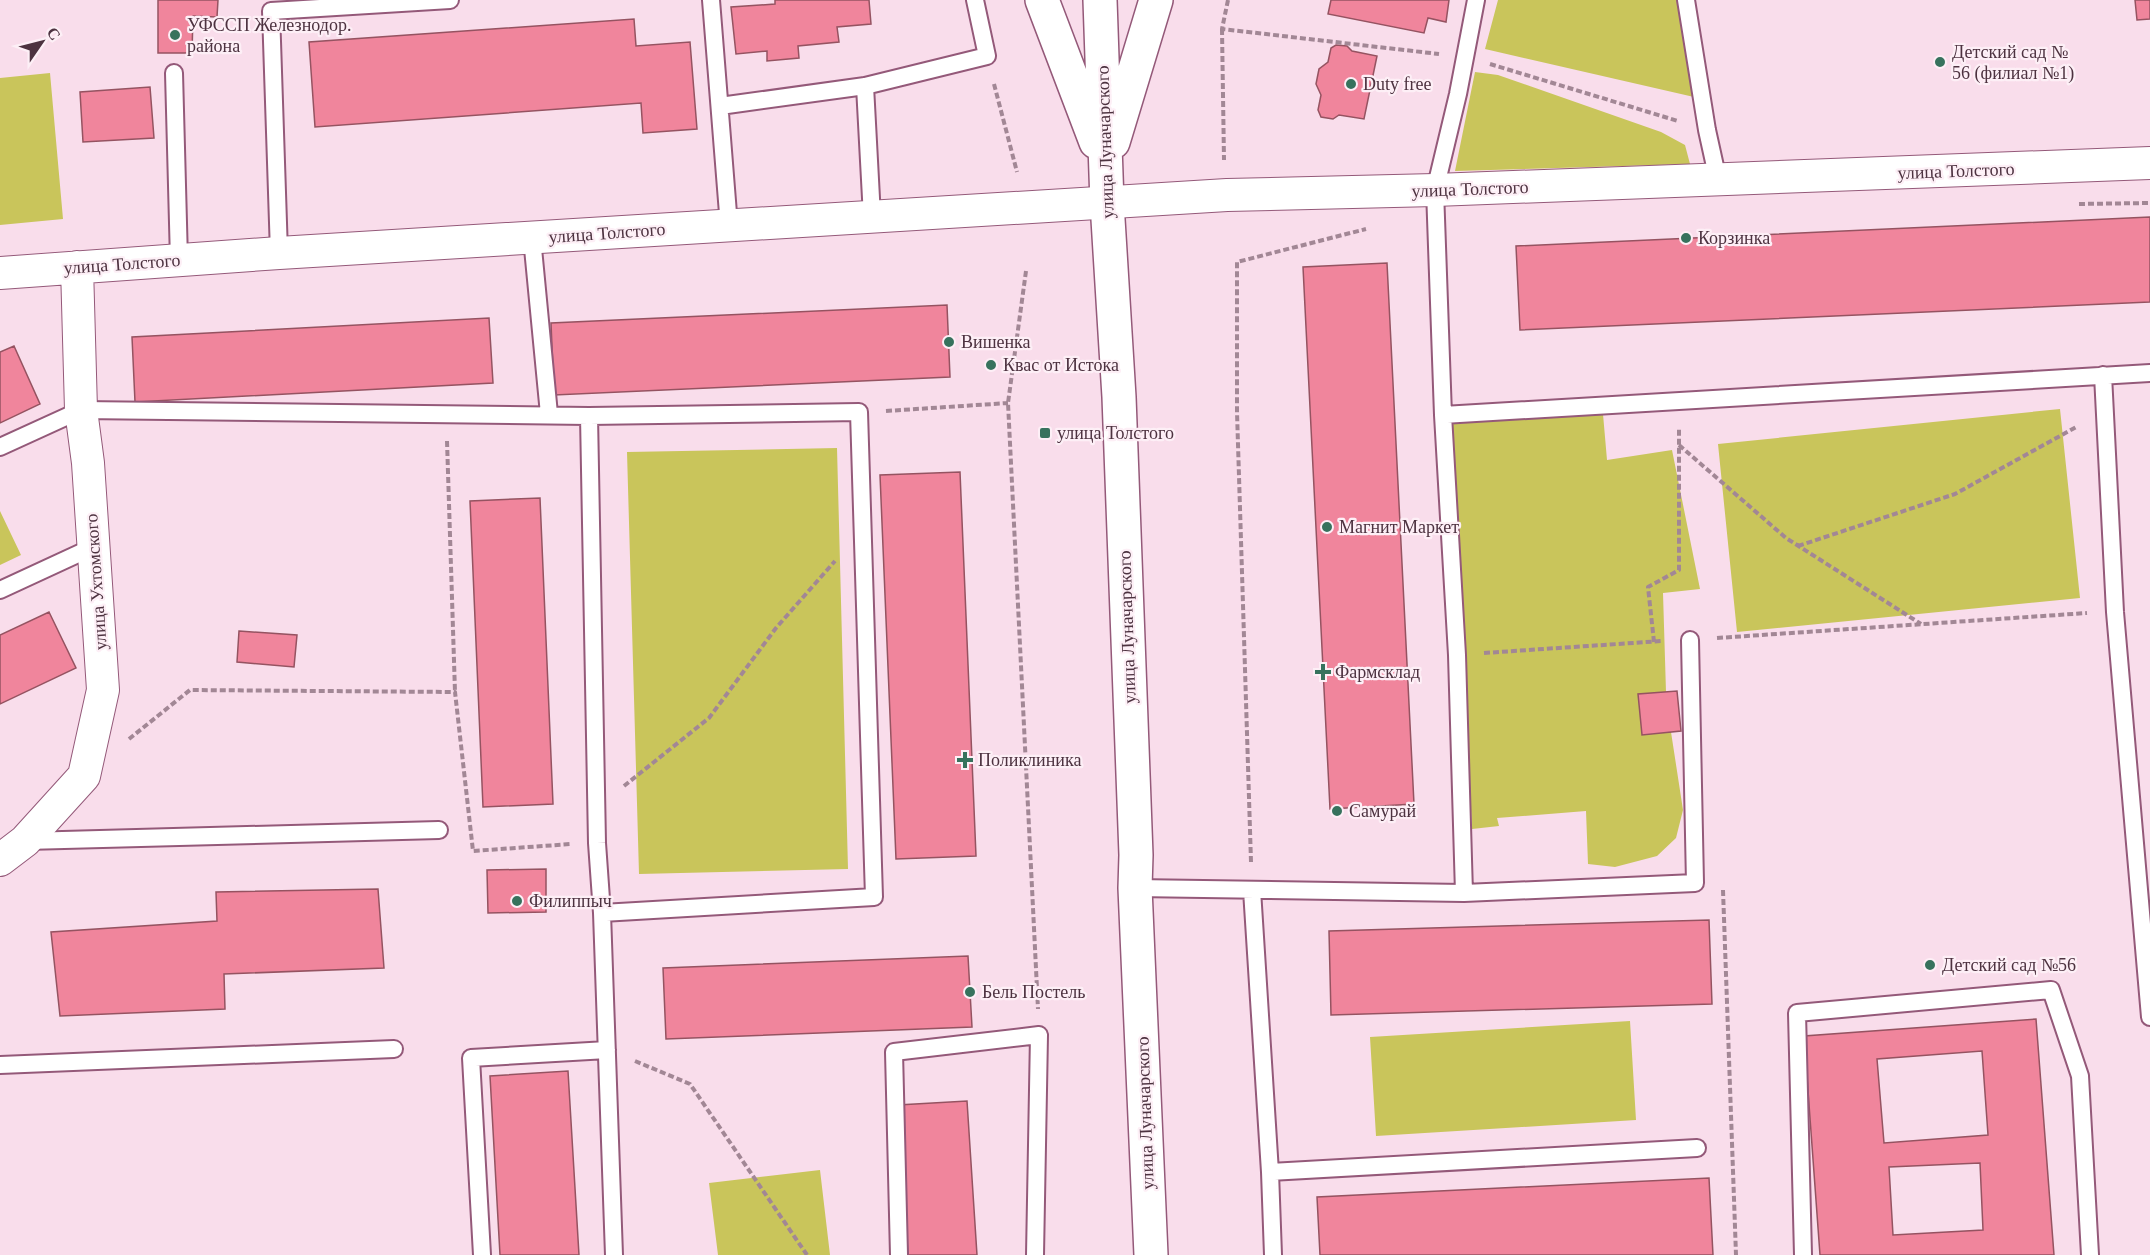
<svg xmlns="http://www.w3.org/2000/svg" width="2150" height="1255" font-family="'Times New Roman',serif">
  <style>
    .green { fill: #c9c55b }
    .building { fill: #f0859c; stroke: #955361; stroke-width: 1.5; fill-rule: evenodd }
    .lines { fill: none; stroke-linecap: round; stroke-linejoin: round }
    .lane-casing { stroke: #945979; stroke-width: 20 }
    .street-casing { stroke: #945979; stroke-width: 34 }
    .primary-casing { stroke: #945979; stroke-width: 36 }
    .path { stroke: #a28795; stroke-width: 4; stroke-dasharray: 6 3; stroke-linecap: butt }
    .lane { stroke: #fff; stroke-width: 16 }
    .street { stroke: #fff; stroke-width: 32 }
    .primary { stroke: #fff; stroke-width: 33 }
    .poi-dot { fill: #37725d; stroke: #fdeff6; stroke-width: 2 }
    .labels { text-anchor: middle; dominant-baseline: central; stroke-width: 4.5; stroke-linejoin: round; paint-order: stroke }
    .poi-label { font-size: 18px; fill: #4d3240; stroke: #fdeff6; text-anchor: start }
    .street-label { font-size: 18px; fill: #4d3240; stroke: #fdeff6 }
  </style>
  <rect width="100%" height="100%" fill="#f9ddeb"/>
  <path class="green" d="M1498 0H1678L1694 97 1485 49Z
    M1475 72 1498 75 1661 132 1685 145 1690 164 1455 171Z
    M50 73 63 219 0 225V78Z
    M2060 409 2080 598 1737 632 1718 444Z
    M1603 414 1607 460 1672 450 1700 589 1663 593 1666 692 1642 735 1671 732 1683 810 1676 838 1657 856 1615 867 1588 864 1586 811 1497 818 1499 826 1472 829 1451 424Z
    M837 448 848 869 639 874 627 452Z
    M0 511 21 555 0 565Z
    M1630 1021 1636 1120 1376 1136 1370 1037Z
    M820 1170 830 1255H718L709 1183Z"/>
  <path class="building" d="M158 0H218L217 17 193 16 192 53H158Z
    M775 0H869L871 24 837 27 839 42 798 46 799 58 767 61V51L736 54 731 7 775 4Z
    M1331 0H1449L1446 22 1428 18 1424 33 1328 14Z
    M2135 0H2150V19L2137 20Z
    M634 19 636 46 690 42 697 129 643 133 641 103 315 127 309 42Z
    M1336 45 1347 46 1352 51 1377 56 1364 119 1339 115 1333 119 1321 117 1318 110 1321 95 1316 84 1319 69 1328 62 1331 48Z
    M150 87 154 138 83 142 80 92Z
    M2150 217V302L1520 330 1516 246Z
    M1387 263 1414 804 1330 809 1303 267Z
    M947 305 950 377 554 395 551 323Z
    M489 318 493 383 135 402 132 337Z
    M14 346 40 404 0 423V352Z
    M960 472 976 856 896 859 880 475Z
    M540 498 553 804 483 807 470 501Z
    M49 612 76 668 0 704V635Z
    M239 631 297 635 294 667 237 662Z
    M1677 691 1681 731 1642 735 1638 694Z
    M546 869V912L488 913 487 870Z
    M378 889 384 968 224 974 225 1009 60 1016 51 932 217 921 216 892Z
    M1709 920 1712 1004 1331 1015 1329 931Z
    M968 956 972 1027 666 1039 663 968Z
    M2036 1019 2054 1255H1820L1804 1036ZM1982 1051 1988 1135 1884 1143 1877 1059ZM1980 1163 1983 1230 1893 1235 1889 1167Z
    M568 1071 579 1255H500L490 1076Z
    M967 1101 977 1255H908L898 1105Z
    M1709 1178 1713 1255H1320L1317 1197Z"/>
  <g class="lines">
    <defs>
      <path id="lane" d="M711 0 729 226
        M1686 0 1707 130 1718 180
        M174 73 179 260
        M865 86 872 217
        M720 106 865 86 987 56 975 0
        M532 238 549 414
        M279 253 271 11 450 0
        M2103 375 2115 612 2150 1017
        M1443 415 2150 373
        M589 416 597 843 602 913 614 1255
        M0 447 81 410 589 416 859 412 874 897 602 913
        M0 590 93 547
        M26 841 439 830
        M1135 888 1464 893 1695 883 1690 640
        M1252 890 1270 1172 1273 1255
        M1464 893 1457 655 1443 415 1435 190 1458 94 1476 0
        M0 1065 394 1049
        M1270 1172 1697 1148
        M482 1255 471 1058 607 1050
        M899 1255 894 1052 1039 1035 1035 1255
        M1803 1255 1797 1013 2051 990 2080 1076 2090 1255"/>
      <path id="street" d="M0 273 279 253 1227 195 1435 190 2150 163
        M0 860 25 841 84 776 103 690 88 463 81 410 77 267"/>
      <path id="primary" d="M1042 0 1096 142
        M1100 0 1107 203 1119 397 1136 855 1135 888 1151 1255
        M1113 142 1156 0"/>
    </defs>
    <use href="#lane" class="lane-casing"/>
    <use href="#street" class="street-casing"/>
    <use href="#primary" class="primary-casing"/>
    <path class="path" d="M1228 0 1222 29 1439 54
      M1222 29 1224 160
      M1490 64 1678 121
      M994 84 1017 172
      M2079 204 2150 203
      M1026 271 1008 403 1038 1009
      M886 411 1008 403
      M447 441 455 692
      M1679 445 1786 538 1921 624
      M1798 546 1955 494 2078 426
      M1717 638 2087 613
      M1654 642 1648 587 1679 570V428
      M1484 653 1662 641
      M129 739 190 690 455 692 473 851 571 844
      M624 786 709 718 776 628 835 561
      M1251 862 1237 412V262L1366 229
      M1723 890 1736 1255
      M635 1061 690 1084 807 1255"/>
    <use href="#lane" class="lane"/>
    <use href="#street" class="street"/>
    <use href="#primary" class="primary"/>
  </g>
  <g class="poi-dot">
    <circle cx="175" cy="35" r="6"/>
    <circle cx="1940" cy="62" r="6"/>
    <circle cx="1351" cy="84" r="6"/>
    <circle cx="1686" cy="238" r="6"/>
    <circle cx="949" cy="342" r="6"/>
    <circle cx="991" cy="365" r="6"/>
    <rect x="1039" y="427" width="12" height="12" rx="3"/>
    <circle cx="1327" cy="527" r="6"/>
    <path d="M1320 663h6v6h6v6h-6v6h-6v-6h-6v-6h6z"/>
    <path d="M962 751h6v6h6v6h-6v6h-6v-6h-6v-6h6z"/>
    <circle cx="1337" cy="811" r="6"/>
    <circle cx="517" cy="901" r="6"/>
    <circle cx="1930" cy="965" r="6"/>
    <circle cx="970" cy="992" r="6"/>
  </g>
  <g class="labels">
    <g class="poi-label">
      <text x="187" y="25">УФССП Железнодор.<tspan x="187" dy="21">района</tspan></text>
      <text x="1952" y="52">Детский сад №<tspan x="1952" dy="21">56 (филиал №1)</tspan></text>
      <text x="1363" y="84">Duty free</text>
      <text x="1698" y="238">Корзинка</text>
      <text x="961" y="342">Вишенка</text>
      <text x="1003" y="365">Квас от Истока</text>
      <text x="1057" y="433">улица Толстого</text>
      <text x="1339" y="527">Магнит Маркет</text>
      <text x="1335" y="672">Фармсклад</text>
      <text x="978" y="760">Поликлиника</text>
      <text x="1349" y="811">Самурай</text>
      <text x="529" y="901">Филиппыч</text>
      <text x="1942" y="965">Детский сад №56</text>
      <text x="982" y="992">Бель Постель</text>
    </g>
    <g class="street-label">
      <text transform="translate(1105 142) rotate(-92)">улица Луначарского</text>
      <text transform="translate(1956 171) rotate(-2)">улица Толстого</text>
      <text transform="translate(1470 189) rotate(-2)">улица Толстого</text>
      <text transform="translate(607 233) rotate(-4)">улица Толстого</text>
      <text transform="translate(122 264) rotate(-4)">улица Толстого</text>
      <text transform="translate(96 582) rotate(-94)">улица Ухтомского</text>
      <text transform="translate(1127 627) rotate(-92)">улица Луначарского</text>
      <text transform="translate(1145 1113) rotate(-92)">улица Луначарского</text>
    </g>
  </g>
  <g transform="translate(42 42) rotate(55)" stroke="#fdeff6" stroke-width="4.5" paint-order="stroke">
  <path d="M0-4.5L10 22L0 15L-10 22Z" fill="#4d3240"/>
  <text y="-9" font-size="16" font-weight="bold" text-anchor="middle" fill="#4d3240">С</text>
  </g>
</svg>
